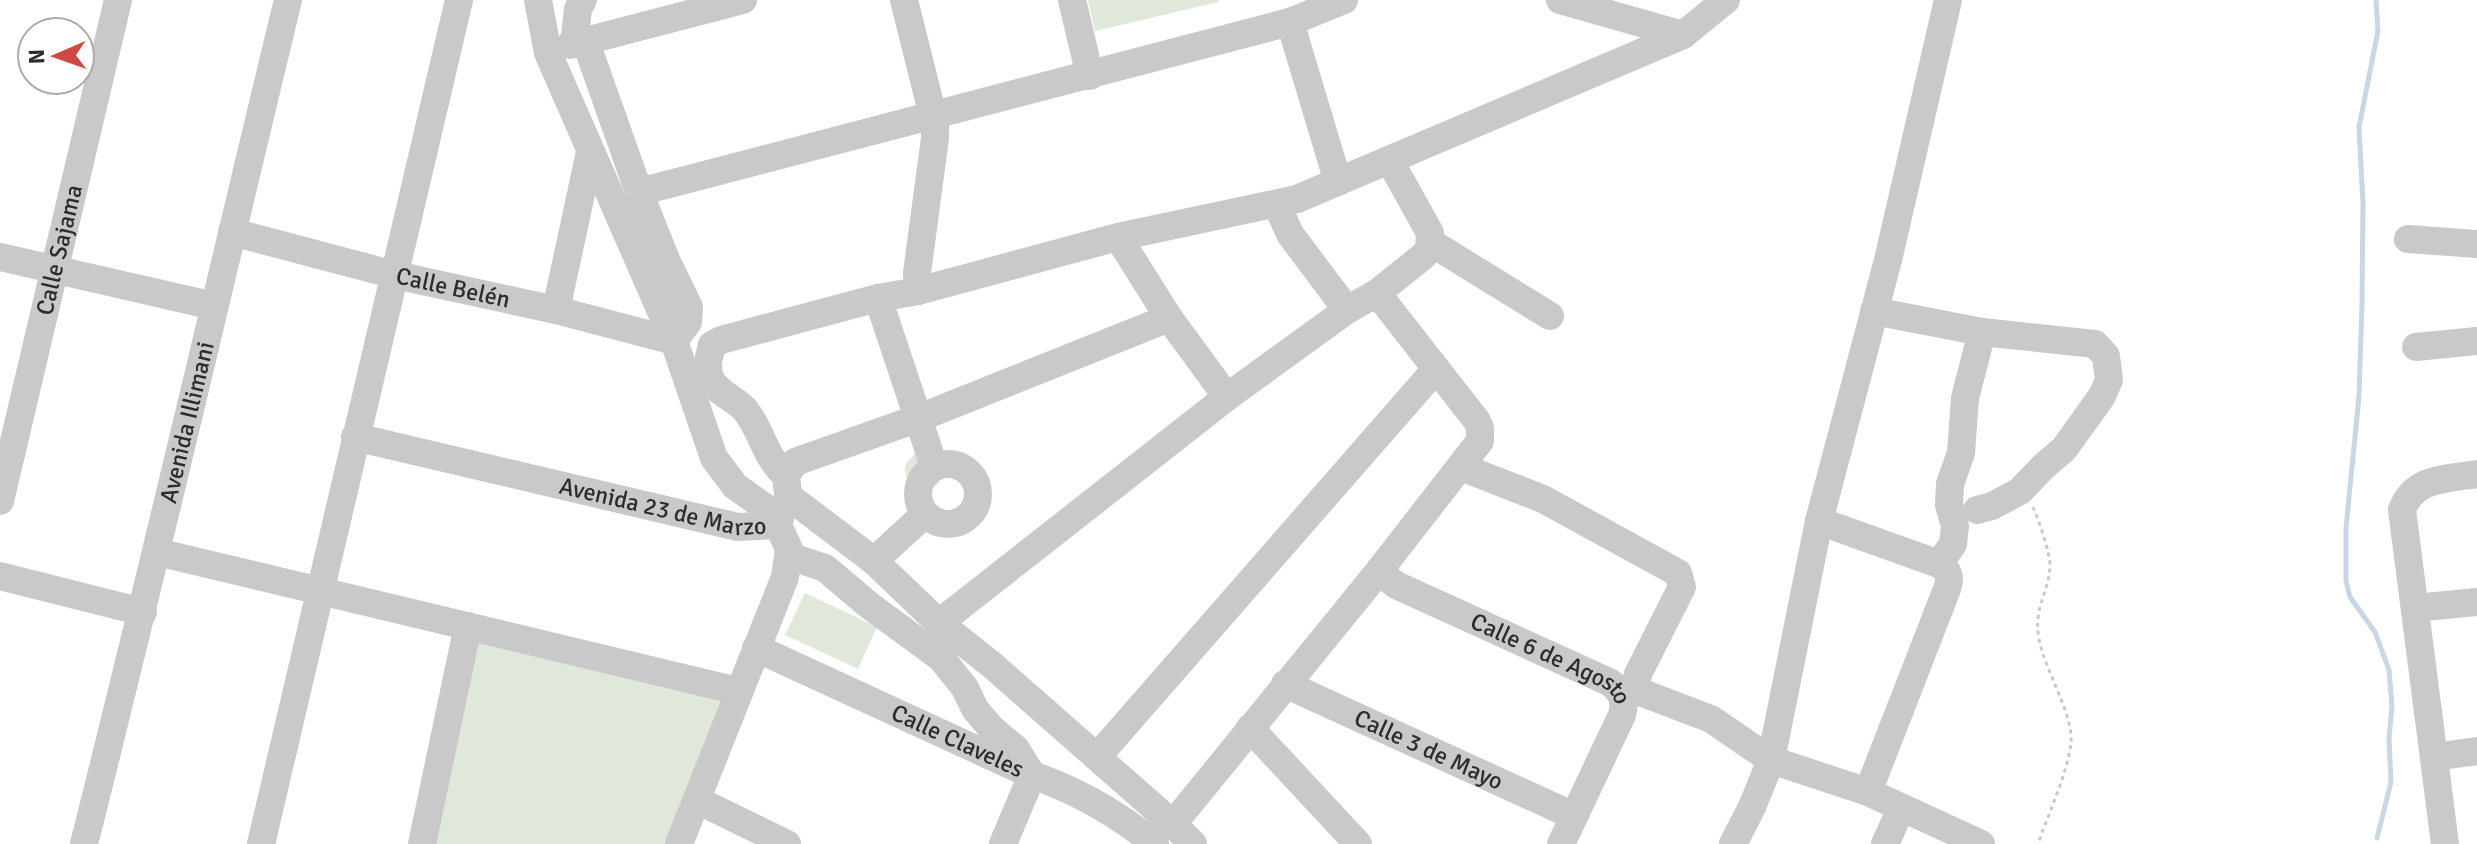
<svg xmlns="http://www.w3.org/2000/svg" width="2477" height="844" font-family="Signika,sans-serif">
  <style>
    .green { fill: #e0e8db }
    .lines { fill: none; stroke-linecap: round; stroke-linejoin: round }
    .stream { stroke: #c9d7e5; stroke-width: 5 }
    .path { stroke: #c9c9c9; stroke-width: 3; stroke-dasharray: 4 4; stroke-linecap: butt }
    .minor { stroke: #c9c9c9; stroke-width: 28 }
    .labels { text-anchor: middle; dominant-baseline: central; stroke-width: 8; stroke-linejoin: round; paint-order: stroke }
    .street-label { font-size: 24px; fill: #2c2c2c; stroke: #fff }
  </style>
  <rect width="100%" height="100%" fill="#fff"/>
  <path class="green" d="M1088 0H1218V2L1095 31Z
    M919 452 943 474C929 513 882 470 919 452Z
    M805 593 877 627 858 669 785 635Z
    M478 636 723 698 665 844H433Z"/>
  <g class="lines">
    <path class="stream" d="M2376 0 2378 31 2359 127 2363 203 2362 304 2359 396 2346 528V581L2350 597 2375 632 2389 670 2392 706 2389 739 2391 782 2377 838"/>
    <path class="path" d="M2033 507C2039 521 2050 552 2050 566 2049 592 2033 608 2039 639 2045 671 2074 715 2071 744 2067 774 2048 815 2038 844"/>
    <g class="minor">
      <path d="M538 0 548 53 674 341 714 458 735 486 780 518"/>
      <path d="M904 0 935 124V138L917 273 918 291"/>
      <path d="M1072 0 1090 76"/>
      <path d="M1560 0 1683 35 1726 0"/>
      <path d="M1290 22 1338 182"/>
      <path d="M574 44 578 9 583 0"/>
      <path d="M570 45 743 0"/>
      <path d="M639 192 1290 22 1344 0"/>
      <path d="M1277 205 1290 234 1347 310"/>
      <path id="s1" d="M232 232 395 275 556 310 674 341 688 322 689 307 667 262 639 192 585 40"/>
      <path d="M1118 237 1169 318 1227 397"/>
      <path d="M2408 239 2477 244"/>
      <path d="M1430 242 1550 316"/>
      <path d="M0 257 214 306"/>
      <path d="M878 298 934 466"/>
      <path d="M556 310 590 152"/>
      <path d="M1874 311 1982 332 2095 344 2106 356 2109 380 2102 396 2064 449 2044 466 2020 491 1992 506 1977 510"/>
      <path d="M2416 347 2477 341"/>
      <path id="s2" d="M355 437 738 527 778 525 789 549 785 577 679 844"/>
      <circle cx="948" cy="494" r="30"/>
      <path d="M1461 467 1543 499 1678 573 1682 587 1638 674 1634 691"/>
      <path d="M786 476C763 454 763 433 746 411 736 398 715 393 710 377 706 366 709 356 712 345L721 340 878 298 918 291 1118 237 1297 199 1683 35"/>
      <path d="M788 493 786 476 795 462 919 418 1169 318"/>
      <path d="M788 496 874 561 939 623 992 665 1173 824 1193 844"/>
      <path id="s3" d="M0 501 118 0"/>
      <path d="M1819 521 1939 564C1949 570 1951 578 1947 589L1868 792"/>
      <path d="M157 552 738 691"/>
      <path d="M789 556 825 568 870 606 941 658 965 688 975 709 992 729 1016 749 1032 775 1003 844"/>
      <path d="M874 561 925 514"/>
      <path d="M1939 564 1953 544 1955 526 1949 505 1950 484 1961 453 1965 398 1982 332"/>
      <path id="s4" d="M1379 571 1396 585 1609 682C1621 690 1626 701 1622 715L1561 844"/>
      <path d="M0 576 143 612"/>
      <path d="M2415 608 2477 602"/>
      <path d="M939 623 1227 397 1347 310 1377 293 1422 257 1429 250 1430 233 1390 161"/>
      <path id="s5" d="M756 648 1032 775C1076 790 1119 815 1155 844"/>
      <path id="s6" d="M1285 684 1574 816"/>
      <path d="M1622 696 1640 692 1711 719 1771 760 1868 792 1981 844"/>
      <path d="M1250 728 1358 844"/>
      <path d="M1097 757 1436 369"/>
      <path d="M2434 757 2477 751"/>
      <path d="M697 800 787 844"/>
      <path d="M1173 824 1379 571 1480 441V428L1477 421 1377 293"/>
      <path id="s7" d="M84 844C155 563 220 281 288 0"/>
      <path d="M261 844 459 0"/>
      <path d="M422 844 468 626"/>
      <path d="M1733 844 1752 807 1771 760 1819 521 1888 260 1948 0"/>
      <path d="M1885 844 1901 809"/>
      <path d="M2445 844 2402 510C2414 477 2446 479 2477 474"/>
    </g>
  </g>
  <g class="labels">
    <g class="street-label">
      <text stroke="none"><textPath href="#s3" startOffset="258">Calle Sajama</textPath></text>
      <text stroke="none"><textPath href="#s1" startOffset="228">Calle Belén</textPath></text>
      <text stroke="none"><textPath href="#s7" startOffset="434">Avenida Illimani</textPath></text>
      <text stroke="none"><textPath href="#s2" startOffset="316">Avenida 23 de Marzo</textPath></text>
      <text stroke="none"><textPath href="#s4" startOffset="194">Calle 6 de Agosto</textPath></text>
      <text stroke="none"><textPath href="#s5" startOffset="222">Calle Claveles</textPath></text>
      <text stroke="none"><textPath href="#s6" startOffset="158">Calle 3 de Mayo</textPath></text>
    </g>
  </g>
  <g transform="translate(56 56) rotate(268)"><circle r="38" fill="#ffffff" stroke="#ababab" stroke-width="2"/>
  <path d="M0-6L14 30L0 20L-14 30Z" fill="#cd4943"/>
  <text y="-12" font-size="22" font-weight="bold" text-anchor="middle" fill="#2c2c2c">N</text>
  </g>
</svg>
